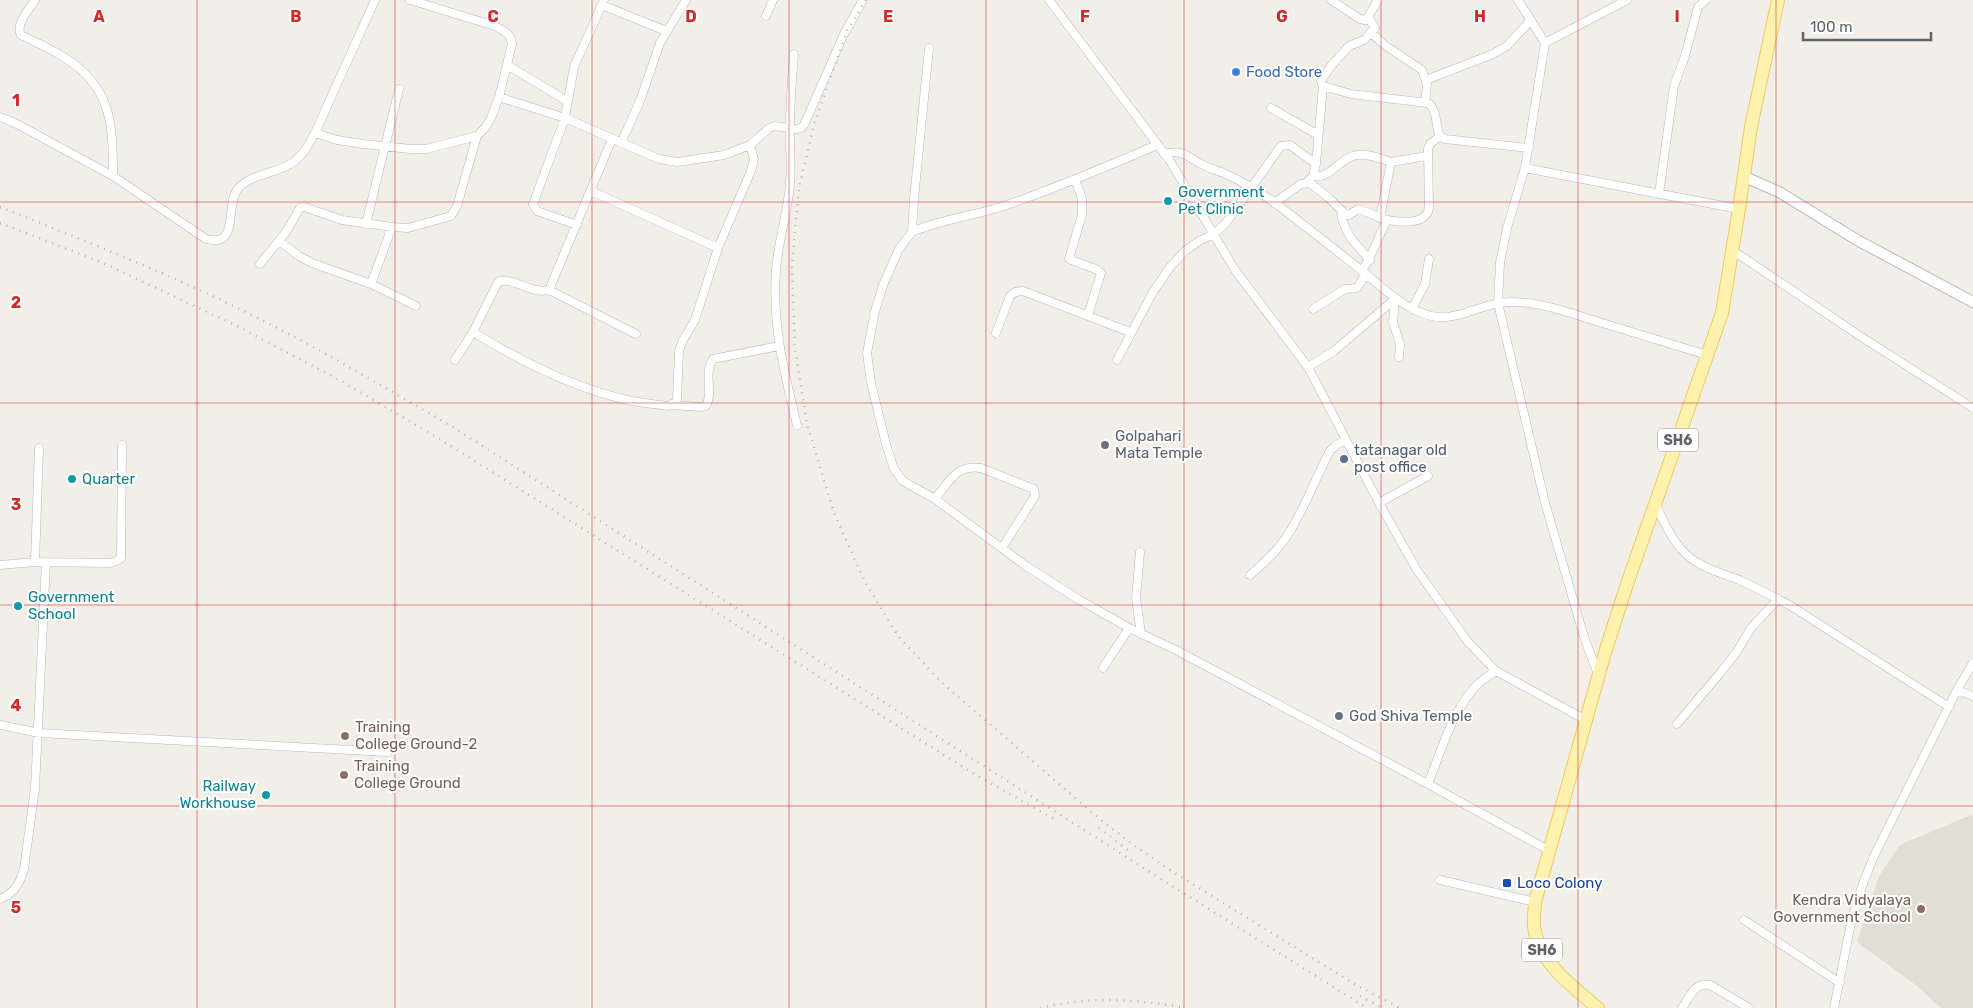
<svg xmlns="http://www.w3.org/2000/svg" width="1973" height="1008" font-family="Rubik,sans-serif">
  <style>
    .education { fill: #e1ded6 }
    .lines { fill: none; stroke-linecap: round; stroke-linejoin: round }
    .minor-casing { stroke: #b5b8bc; stroke-width: 9 }
    .tertiary-casing { stroke: #b5b8bc; stroke-width: 12 }
    .primary-casing { stroke: #f2c960; stroke-width: 14 }
    .minor { stroke: #fff; stroke-width: 8 }
    .tertiary { stroke: #fff; stroke-width: 10 }
    .primary { stroke: #fff2af; stroke-width: 12 }
    .rail { stroke: #b6b7b8; stroke-width: 2.5; stroke-dasharray: 1 6; stroke-linecap: butt }
    .grid { fill: none; stroke: #d62828; stroke-width: 1; stroke-opacity: 0.55 }
    .shop-dot { fill: #3f7fe0; stroke: #fff; stroke-width: 2 }
    .culture-dot { fill: #0f9aa8; stroke: #fff; stroke-width: 2 }
    .worship-dot { fill: #6b7280; stroke: #fff; stroke-width: 2 }
    .service-dot { fill: #5c6f8a; stroke: #fff; stroke-width: 2 }
    .education-dot { fill: #8d6e63; stroke: #fff; stroke-width: 2 }
    .transit-dot { fill: #1a4fb4; stroke: #fff; stroke-width: 2 }
    .labels { text-anchor: middle; dominant-baseline: central; stroke-width: 4; stroke-linejoin: round; paint-order: stroke }
    .shield { fill: #fff; stroke: #8f9295; stroke-width: 1 }
    .shield-label { font-size: 14px; font-weight: bold; fill: #5f6368 }
    .shop-label { font-size: 15px; fill: #366cbe; stroke: #fff; text-anchor: start }
    .culture-label { font-size: 15px; fill: #0d838f; stroke: #fff; text-anchor: start }
    .worship-label { font-size: 15px; fill: #5b616d; stroke: #fff; text-anchor: start }
    .service-label { font-size: 15px; fill: #4e5e75; stroke: #fff; text-anchor: start }
    .education-label { font-size: 15px; fill: #785e54; stroke: #fff; text-anchor: start }
    .transit-label { font-size: 15px; fill: #164399; stroke: #fff; text-anchor: start }
    .grid-label { font-size: 16px; text-anchor: middle; font-weight: bold; fill: #d62828; stroke: #fff; stroke-width: 4; stroke-linejoin: round; paint-order: stroke }
  </style>
  <rect width="100%" height="100%" fill="#f1efe8"/>
  <path class="education" d="M1973 814V1008H1941L1917 986 1857 942 1879 876 1900 845Z"/>
  <g class="lines">
    <defs>
      <path id="minor" d="M35 0C29 10 15 24 21 35 35 42 49 48 62 56 112 86 113 124 113 176
        M375 0 315 133 337 140 363 144 411 149H426L477 136 485 128 491 118 499 97 565 118 574 67 604 0
        M410 0 495 26C504 31 511 33 512 44L499 97
        M1049 0 1170 161 1235 270 1308 367 1379 503 1417 570 1468 642 1496 671 1586 720
        M1331 0 1360 19 1365 20 1368 17
        M1378 0 1368 17 1375 28 1364 40 1349 46 1331 66 1321 81 1323 86 1351 94 1428 103C1438 110 1435 126 1440 136L1445 139 1529 148
        M1518 0 1545 43 1525 168 1507 228 1500 263 1498 303 1544 499 1584 637 1598 674
        M602 5 666 31
        M766 16 773 0
        M1371 33 1386 46 1422 70 1427 84 1425 103
        M1545 43 1627 0
        M929 48 914 199 912 232 899 249 883 285 875 311 867 353 871 383 886 444 894 469 903 481 935 499 1026 566 1078 599 1129 628 1176 650 1428 784 1550 851
        M794 54C792 78 790 102 790 126 789 145 792 164 790 183 788 213 778 241 776 270 772 324 784 372 797 425
        M507 65 567 101
        M1426 80 1493 54 1507 46 1531 20
        M1271 108 1318 135
        M0 117 15 123 113 176 206 239C240 248 225 207 237 190 250 173 278 174 295 161 304 154 309 144 315 133
        M621 143 640 101 660 43 686 0
        M1164 154C1185 148 1187 158 1205 166 1212 169 1219 171 1226 174 1243 182 1260 192 1275 203 1304 225 1333 248 1361 270 1377 283 1391 297 1409 307 1453 333 1473 301 1514 302 1541 302 1574 314 1599 322 1635 333 1671 344 1707 355
        M1525 168 1739 209
        M1313 176C1330 180 1340 157 1357 155 1368 153 1381 159 1391 162
        M1075 180 1082 198V215L1069 259 1098 270 1101 273 1088 315
        M1306 183 1313 176 1316 164 1323 86
        M591 191 718 248
        M1659 194 1674 86 1685 56 1698 7 1706 0
        M1274 203 1301 184 1310 183 1329 198 1345 214 1349 215 1358 209C1366 211 1373 215 1380 218 1394 222 1426 227 1429 208L1428 149 1430 144 1440 136
        M1341 211C1342 231 1357 246 1370 260
        M1380 218 1391 162 1427 156
        M366 224 399 89
        M577 225 537 211 533 204 565 118 659 159 677 162 724 155 750 145 768 129 774 126 796 129 801 128 804 125 844 34 863 0
        M912 232C941 219 974 216 1004 206 1056 188 1106 167 1157 145
        M279 241 299 256 312 263 371 284 416 306
        M1732 250 1863 338 1973 408
        M260 264 286 232 300 208 304 207 342 220 392 227 408 228 451 216 457 206 477 136
        M1362 270C1373 256 1378 236 1387 220
        M371 284 392 227
        M549 290 636 334
        M1395 299 1393 322 1400 344 1399 357
        M1313 309 1345 289 1357 288 1366 274
        M1412 309 1425 284 1429 259
        M473 332C520 361 572 387 627 400 640 403 655 404 668 406L676 402 677 399 679 351 683 340 695 320 718 248 751 171 754 159 750 145
        M996 333 1010 296 1015 292 1023 291 1130 332
        M455 360 473 332 498 282C512 276 532 295 549 290L612 139
        M1117 360 1153 292 1170 267 1185 251 1199 241 1214 234 1226 223 1281 146 1290 145 1316 164
        M1308 367 1334 351 1395 299
        M672 405 701 407 706 406C714 392 703 373 713 359L779 346
        M935 499C949 482 956 464 981 468L1034 489 1035 496 1002 548
        M1379 503 1428 476
        M1656 506C1664 521 1670 537 1681 549 1696 567 1719 572 1739 580 1757 588 1774 597 1791 606L1949 707
        M1140 552 1136 598 1141 634
        M35 562 39 448
        M0 565 35 562 110 563 117 561 121 558 122 445
        M1250 575C1263 564 1276 552 1285 539 1304 512 1314 480 1330 451L1336 445 1345 441
        M1103 668 1129 628
        M1957 690 1973 696
        M1677 724 1721 672 1736 653 1751 628 1778 599
        M0 725 39 733 388 752
        M1428 784C1441 751 1454 706 1480 682 1485 678 1491 674 1496 671
        M1440 880 1535 902
        M0 899C15 893 20 883 24 869L35 788 46 562
        M1744 920 1840 983
        M1682 1008C1690 997 1694 982 1710 985L1749 1008
        M1834 1008 1851 923 1862 886 1874 856 1957 690 1973 663"/>
      <path id="tertiary" d="M1743 176 1781 193 1857 240 1973 302"/>
      <path id="primary" d="M1598 1008C1572 986 1538 962 1534 926 1533 918 1535 910 1535 902L1604 656 1626 587 1722 313 1739 209 1751 127 1778 0"/>
    </defs>
    <use href="#minor" class="minor-casing"/>
    <use href="#tertiary" class="tertiary-casing"/>
    <use href="#primary" class="primary-casing"/>
    <use href="#minor" class="minor"/>
    <use href="#tertiary" class="tertiary"/>
    <use href="#primary" class="primary"/>
    <path class="rail" d="M866 0 847 31 814 124 799 188 792 265 795 349 807 424 834 513 865 582 898 636 940 681 1102 821 1135 846 1170 870 1356 985 1400 1008
      M0 207C83 240 167 273 248 313 319 348 387 389 456 429L1145 869 1367 1008
      M0 223 103 263 237 326 343 382 438 438 976 775 1054 819
      M1099 828 1129 851
      M1360 996 1382 1008
      M1040 1008C1089 996 1137 999 1186 1008"/>
  </g>
  <path class="grid" d="M197 0V1008M395 0V1008M592 0V1008M789 0V1008M986 0V1008M1184 0V1008M1381 0V1008M1578 0V1008M1776 0V1008M0 202H1973M0 403H1973M0 605H1973M0 806H1973"/>
  <circle class="shop-dot" cx="1236" cy="72" r="5"/>
  <g class="culture-dot">
    <circle cx="1168" cy="201" r="5"/>
    <circle cx="72" cy="479" r="5"/>
    <circle cx="18" cy="606" r="5"/>
    <circle cx="266" cy="795" r="5"/>
  </g>
  <g class="worship-dot">
    <circle cx="1105" cy="445" r="5"/>
    <circle cx="1339" cy="716" r="5"/>
  </g>
  <circle class="service-dot" cx="1344" cy="459" r="5"/>
  <g class="education-dot">
    <circle cx="345" cy="736" r="5"/>
    <circle cx="344" cy="775" r="5"/>
    <circle cx="1921" cy="909" r="5"/>
  </g>
  <rect class="transit-dot" x="1502" y="878" width="10" height="10" rx="2.5"/>
  <g class="labels">
    <g class="shield">
      <rect x="1658" y="428.5" width="40" height="23" rx="4"/>
      <rect x="1522" y="938.5" width="40" height="23" rx="4"/>
    </g>
    <g class="shield-label">
      <text x="1678" y="440">SH6</text>
      <text x="1542" y="950">SH6</text>
    </g>
    <g class="shop-label">
      <text x="1246" y="72">Food Store</text>
    </g>
    <g class="culture-label">
      <text x="1178" y="192">Government<tspan x="1178" dy="17">Pet Clinic</tspan></text>
      <text x="82" y="479">Quarter</text>
      <text x="28" y="597">Government<tspan x="28" dy="17">School</tspan></text>
      <text x="256" y="786" text-anchor="end">Railway<tspan x="256" dy="17">Workhouse</tspan></text>
    </g>
    <g class="worship-label">
      <text x="1115" y="436">Golpahari<tspan x="1115" dy="17">Mata Temple</tspan></text>
      <text x="1349" y="716">God Shiva Temple</text>
    </g>
    <g class="service-label">
      <text x="1354" y="450">tatanagar old<tspan x="1354" dy="17">post office</tspan></text>
    </g>
    <g class="education-label">
      <text x="355" y="727">Training<tspan x="355" dy="17">College Ground-2</tspan></text>
      <text x="354" y="766">Training<tspan x="354" dy="17">College Ground</tspan></text>
      <text x="1911" y="900" text-anchor="end">Kendra Vidyalaya<tspan x="1911" dy="17">Government School</tspan></text>
    </g>
    <g class="transit-label">
      <text x="1517" y="883">Loco Colony</text>
    </g>
  </g>
  <g class="grid-label">
    <text x="99" y="22">A</text>
    <text x="296" y="22">B</text>
    <text x="493" y="22">C</text>
    <text x="691" y="22">D</text>
    <text x="888" y="22">E</text>
    <text x="1085" y="22">F</text>
    <text x="1282" y="22">G</text>
    <text x="1480" y="22">H</text>
    <text x="1677" y="22">I</text>
    <text x="16" y="106">1</text>
    <text x="16" y="308">2</text>
    <text x="16" y="510">3</text>
    <text x="16" y="711">4</text>
    <text x="16" y="913">5</text>
  </g>
  <path d="M1803 32v8h128v-8" fill="none" stroke="#5f6368" stroke-width="2.5"/>
  <text x="1810" y="32" font-size="15" fill="#5f6368" stroke="#ffffff" stroke-width="4" paint-order="stroke">100 m</text>
</svg>
